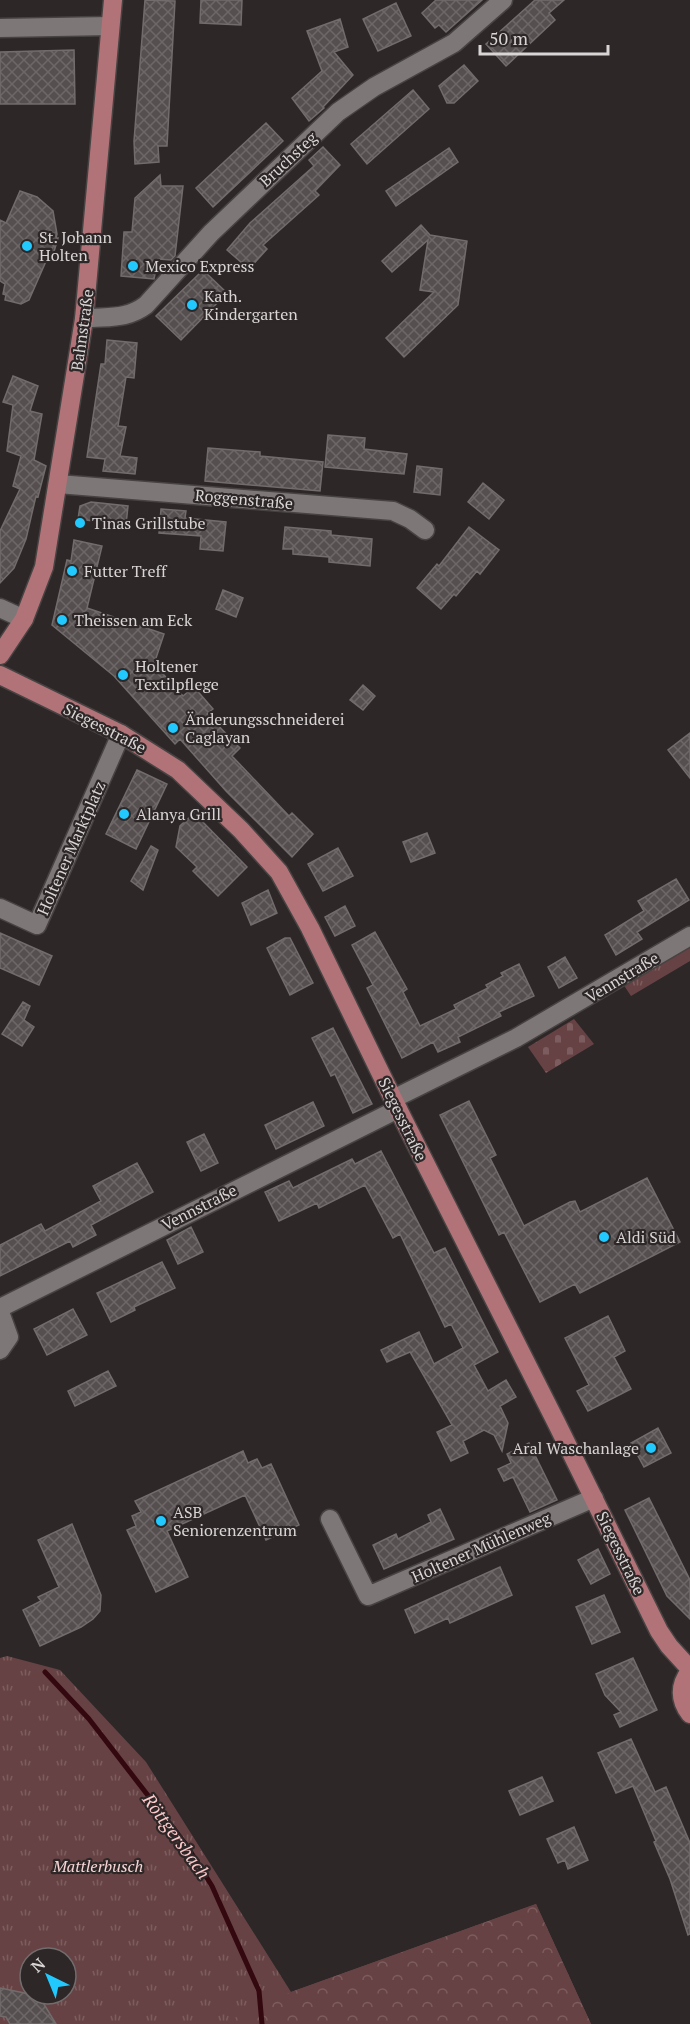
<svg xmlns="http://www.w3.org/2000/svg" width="690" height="2024" font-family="'PT Serif',serif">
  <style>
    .grass { fill: url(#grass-tufts); fill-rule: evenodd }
    .forest { fill: url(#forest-crowns) }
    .cemetery { fill: url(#cemetery-stones) }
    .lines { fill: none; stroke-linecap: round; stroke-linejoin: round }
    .stream { stroke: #34080f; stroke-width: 5 }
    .building { fill: url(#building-cross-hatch); stroke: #736c6c; stroke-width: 1.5 }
    .minor-casing { stroke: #484343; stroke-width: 21 }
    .major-casing { stroke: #484343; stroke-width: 21 }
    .minor { stroke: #7e7777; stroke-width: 18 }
    .major { stroke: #b17378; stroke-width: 18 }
    .poi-dot { fill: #22c9fe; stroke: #2d2728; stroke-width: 2 }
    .labels { text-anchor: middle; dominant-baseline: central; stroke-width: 4.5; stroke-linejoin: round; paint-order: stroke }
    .street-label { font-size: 16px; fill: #d9d5d5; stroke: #2d2728 }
    .poi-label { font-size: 16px; fill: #d9d5d5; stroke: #2d2728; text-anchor: start }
    .park-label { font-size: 16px; font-style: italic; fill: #f9d5d6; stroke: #2d2728 }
    .water-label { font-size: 18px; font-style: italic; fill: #fec9ca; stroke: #2d2728 }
  </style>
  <defs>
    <pattern id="grass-tufts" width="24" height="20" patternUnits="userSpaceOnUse" patternTransform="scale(1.5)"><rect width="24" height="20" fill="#674244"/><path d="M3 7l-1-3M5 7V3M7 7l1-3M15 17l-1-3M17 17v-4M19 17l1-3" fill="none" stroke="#7c5c5e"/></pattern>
    <pattern id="forest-crowns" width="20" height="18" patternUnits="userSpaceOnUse" patternTransform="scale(1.5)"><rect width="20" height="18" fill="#674244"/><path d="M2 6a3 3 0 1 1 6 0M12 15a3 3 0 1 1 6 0" fill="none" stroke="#7c5c5e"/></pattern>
    <pattern id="cemetery-stones" width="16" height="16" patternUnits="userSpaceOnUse" patternTransform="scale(1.5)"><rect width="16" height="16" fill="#674244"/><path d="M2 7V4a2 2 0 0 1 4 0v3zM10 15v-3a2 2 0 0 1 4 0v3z" fill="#7c5c5e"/></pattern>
    <pattern id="building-cross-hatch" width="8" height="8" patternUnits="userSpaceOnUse" patternTransform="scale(1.5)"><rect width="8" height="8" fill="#554f4f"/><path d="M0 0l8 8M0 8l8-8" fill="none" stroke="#6d6767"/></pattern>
  </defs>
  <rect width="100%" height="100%" fill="#2d2728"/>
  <path class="grass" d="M690 940V961L631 996 621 981Z
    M7 1656 60 1670 146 1762 291 1992 536 1904 591 2024H0V1658ZM30 1958H66V1994H30Z"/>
  <path class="forest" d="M536 1904 591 2024H221L291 1992Z"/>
  <path class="cemetery" d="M574 1019 594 1044 546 1073 528 1047Z"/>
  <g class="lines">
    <path class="stream" d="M45 1672 89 1719 187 1846 212 1886 259 1991 262 2024"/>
  </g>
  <path class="building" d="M145 0 175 1 167 146H158L159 162 135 164 134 141Z
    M201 0H242L241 25 200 23Z
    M436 0H482L446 32 439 25 435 28 422 13Z
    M535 0H564L549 13 555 20 506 66 486 44Z
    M396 3 411 36 378 51 363 19Z
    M340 19 348 47 334 52 353 75 323 107 324 108 309 121 292 98 322 71 307 31Z
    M74 50 75 104H0V52Z
    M464 65 478 81 454 103H447L439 86Z
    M413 90 429 109 367 164 351 144Z
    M266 123 283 141 213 207 196 188Z
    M323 147 340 165 315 191 319 195 263 245 267 249 249 269 227 250 250 223 314 166 309 160Z
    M449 148 458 162 396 206 386 191Z
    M160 175 161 186H183L175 256 171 260 158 259 154 279 121 276 124 232H132L135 198Z
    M20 191 37 197 53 211 57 234 56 238H58L53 255 51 254 49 260 47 259 29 300 21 304 5 300 6 295 3 294 5 284 0 281V220L6 223Z
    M421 225 430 235 467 241 458 305 404 357 386 338 434 292 420 290 428 240 392 272 382 261Z
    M203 270 227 293 181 340 156 316Z
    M107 340 137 343 134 378 126 377 118 426 126 427 120 456 137 458 135 474 103 471 105 459 87 457 101 364H105Z
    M13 376 38 386 30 411 42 414 34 460 46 466 38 497 36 496 26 539 14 568 0 583V531L20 489 13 486 21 456 7 451 13 405 3 402Z
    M328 435 365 438 364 449 407 454 404 474 325 467Z
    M208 448 260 452V456L323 462 320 491 205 481Z
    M417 466 442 469 440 495 414 492Z
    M483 483 504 500 489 519 468 502Z
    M91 502 128 506 126 525 78 519 80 506Z
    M161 509 186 511 185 518 226 522 223 551 200 549 201 536 159 533Z
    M285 527 331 531V535L372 539 370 566 329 562V557L293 554V549H283Z
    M469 527 499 550 480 574 477 571 456 596 454 594 441 609 417 588 437 564 439 566Z
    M74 540 102 546 87 608 164 634 154 664 183 696 194 687 213 709 207 714 240 748 232 756 289 816 292 813 313 834 292 857 226 791 180 739 175 744 114 676 52 625 67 560 71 561Z
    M223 590 243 598 236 617 216 609Z
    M363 685 375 696 363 710 350 700Z
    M690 733V778L668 750Z
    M137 770 167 784 136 849 106 834Z
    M194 813 247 867 218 896 193 871 197 867 176 847 180 826Z
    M427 833 435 853 411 862 403 842Z
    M151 846 158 850 143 890 131 881Z
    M338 848 353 876 323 891 308 864Z
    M676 879 689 900 637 932 642 939 616 955 605 935 644 911 638 901Z
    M268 890 277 913 251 925 242 903Z
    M345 906 355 926 335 936 325 917Z
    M375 932 407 989 403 992 420 1026 456 1009 454 1005 488 988 486 985 503 976 501 973 519 964 534 996 499 1012 501 1016 458 1037 460 1042 438 1052 433 1042 402 1058 367 988 373 985 352 945Z
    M0 933 52 956 39 985 0 968Z
    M285 938H290L313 983 290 995 267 948Z
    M565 957 577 978 559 988 548 967Z
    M23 1002 30 1006 24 1020 34 1027 22 1046 2 1034Z
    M333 1028 372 1104 353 1113 335 1074 331 1076 312 1038Z
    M469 1101 496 1155 490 1158 524 1226 570 1202 575 1201 580 1212 647 1178 680 1242 580 1293 575 1284 540 1302 504 1232 499 1235 440 1115Z
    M313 1102 324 1126 276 1149 265 1125Z
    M204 1134 218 1163 201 1171 187 1142Z
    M381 1151 434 1253 445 1248 498 1352 474 1365 488 1391 506 1380 516 1397 500 1406 508 1423 502 1451 494 1435 484 1430 463 1441 468 1453 451 1461 437 1432 452 1425 410 1352 387 1362 381 1350 419 1332 434 1364 463 1348 451 1324 445 1327 400 1234 393 1238 365 1185 319 1208 317 1203 279 1221 265 1192 289 1181 293 1188 352 1159 355 1164Z
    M137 1163 153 1192 91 1225 96 1235 73 1247 70 1241 0 1276V1245L41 1224 45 1231 101 1201 93 1186Z
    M191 1227 203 1252 178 1264 167 1240Z
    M162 1262 175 1288 134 1307 135 1310 111 1322 97 1293Z
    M73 1309 87 1335 47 1355 34 1329Z
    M608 1316 625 1351 614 1357 631 1389 588 1411 577 1391 589 1385 565 1338Z
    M108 1371 116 1386 75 1406 68 1391Z
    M658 1428 671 1453 644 1467 631 1443Z
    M529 1443 557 1500 530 1512 513 1477 504 1481 498 1469 511 1463 507 1454Z
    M243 1451 248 1463 257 1459 262 1468 271 1464 299 1525 266 1540 245 1495 167 1531 188 1577 156 1592 127 1530 136 1526 132 1516 141 1512 135 1501Z
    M649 1498 690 1580V1619L667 1596 625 1510Z
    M440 1509 454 1539 384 1569 373 1545 396 1534 398 1539 431 1522 428 1515Z
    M72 1524 101 1595 100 1611 93 1619 81 1627 40 1646 23 1610 41 1601 38 1597 59 1587 38 1540Z
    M598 1549 610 1574 591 1584 578 1560Z
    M500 1567 512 1595 450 1623 448 1618 415 1633 405 1610Z
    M604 1595 620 1632 592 1644 576 1607Z
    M633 1658 657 1710 620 1727 614 1715 621 1712 605 1695 596 1674Z
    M631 1739 655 1792 666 1787 690 1843V1934L688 1935 670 1879 654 1842 656 1841 633 1786 616 1793 598 1753Z
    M542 1777 553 1801 520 1815 509 1791Z
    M574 1827 588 1860 568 1869 565 1860 558 1863 547 1839Z
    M0 1988 39 1996 56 2024H10L6 2017 0 2016Z"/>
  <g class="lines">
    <defs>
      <path id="minor" d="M0 28 110 26
        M84 319C107 316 126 320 146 305L211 233 338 112 374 87 454 43 503 0
        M58 484 393 511 410 519 425 530
        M0 608 24 619
        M0 908 37 925 121 734
        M393 1099 516 1038 690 936
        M0 1308 398 1109
        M0 1312 9 1337 0 1350
        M330 1519 368 1596 594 1498"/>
      <path id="major" d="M0 655 24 619 44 567 84 319 113 0
        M0 675 121 734 178 770 241 830 279 872 310 928 398 1109 556 1422 659 1631 669 1646 690 1669
        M690 1671C679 1685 679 1700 690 1714"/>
    </defs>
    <use href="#minor" class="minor-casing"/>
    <use href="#major" class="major-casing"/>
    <use href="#minor" class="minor"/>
    <use href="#major" class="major"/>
  </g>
  <g class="poi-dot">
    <circle cx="27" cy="246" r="6"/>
    <circle cx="133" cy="266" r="6"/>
    <circle cx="192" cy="305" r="6"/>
    <circle cx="80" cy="523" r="6"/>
    <circle cx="72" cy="571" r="6"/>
    <circle cx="62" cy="620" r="6"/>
    <circle cx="123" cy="675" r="6"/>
    <circle cx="173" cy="728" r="6"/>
    <circle cx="124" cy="814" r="6"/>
    <circle cx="604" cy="1237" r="6"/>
    <circle cx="651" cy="1448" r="6"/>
    <circle cx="161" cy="1521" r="6"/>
  </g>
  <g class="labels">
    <g class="street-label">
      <text transform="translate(288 159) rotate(-43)">Bruchsteg</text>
      <text transform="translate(82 330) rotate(-82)">Bahnstraße</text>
      <text transform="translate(244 499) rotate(5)">Roggenstraße</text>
      <text transform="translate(105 728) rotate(27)">Siegesstraße</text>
      <text transform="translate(71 848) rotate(-66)">Holtener Marktplatz</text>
      <text transform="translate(622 977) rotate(-31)">Vennstraße</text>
      <text transform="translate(403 1119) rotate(64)">Siegesstraße</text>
      <text transform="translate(199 1207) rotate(-27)">Vennstraße</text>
      <text transform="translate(481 1547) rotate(-24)">Holtener Mühlenweg</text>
      <text transform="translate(621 1553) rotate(64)">Siegesstraße</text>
    </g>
    <g class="poi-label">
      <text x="39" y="237">St. Johann<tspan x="39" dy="18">Holten</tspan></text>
      <text x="145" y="266">Mexico Express</text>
      <text x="204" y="296">Kath.<tspan x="204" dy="18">Kindergarten</tspan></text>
      <text x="92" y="523">Tinas Grillstube</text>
      <text x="84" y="571">Futter Treff</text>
      <text x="74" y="620">Theissen am Eck</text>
      <text x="135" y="666">Holtener<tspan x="135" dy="18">Textilpflege</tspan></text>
      <text x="185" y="719">Änderungsschneiderei<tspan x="185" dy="18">Caglayan</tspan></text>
      <text x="136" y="814">Alanya Grill</text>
      <text x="616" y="1237">Aldi Süd</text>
      <text x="639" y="1448" text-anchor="end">Aral Waschanlage</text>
      <text x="173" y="1512">ASB<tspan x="173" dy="18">Seniorenzentrum</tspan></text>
    </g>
    <g class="park-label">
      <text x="98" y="1866">Mattlerbusch</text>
    </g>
    <g class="water-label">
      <text transform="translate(177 1836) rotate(54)">Röttgersbach</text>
    </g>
  </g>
  <g transform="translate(48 1976) rotate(317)"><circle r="28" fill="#2d2728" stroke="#726d6d" stroke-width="1.5"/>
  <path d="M0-4.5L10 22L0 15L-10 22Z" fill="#22c9fe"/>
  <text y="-9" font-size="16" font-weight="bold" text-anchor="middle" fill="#d9d5d5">N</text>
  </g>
  <path d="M480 45v9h128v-9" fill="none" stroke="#d9d5d5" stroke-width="3"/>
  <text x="489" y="45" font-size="18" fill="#d9d5d5" stroke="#2d2728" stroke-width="4.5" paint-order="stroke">50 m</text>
</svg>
